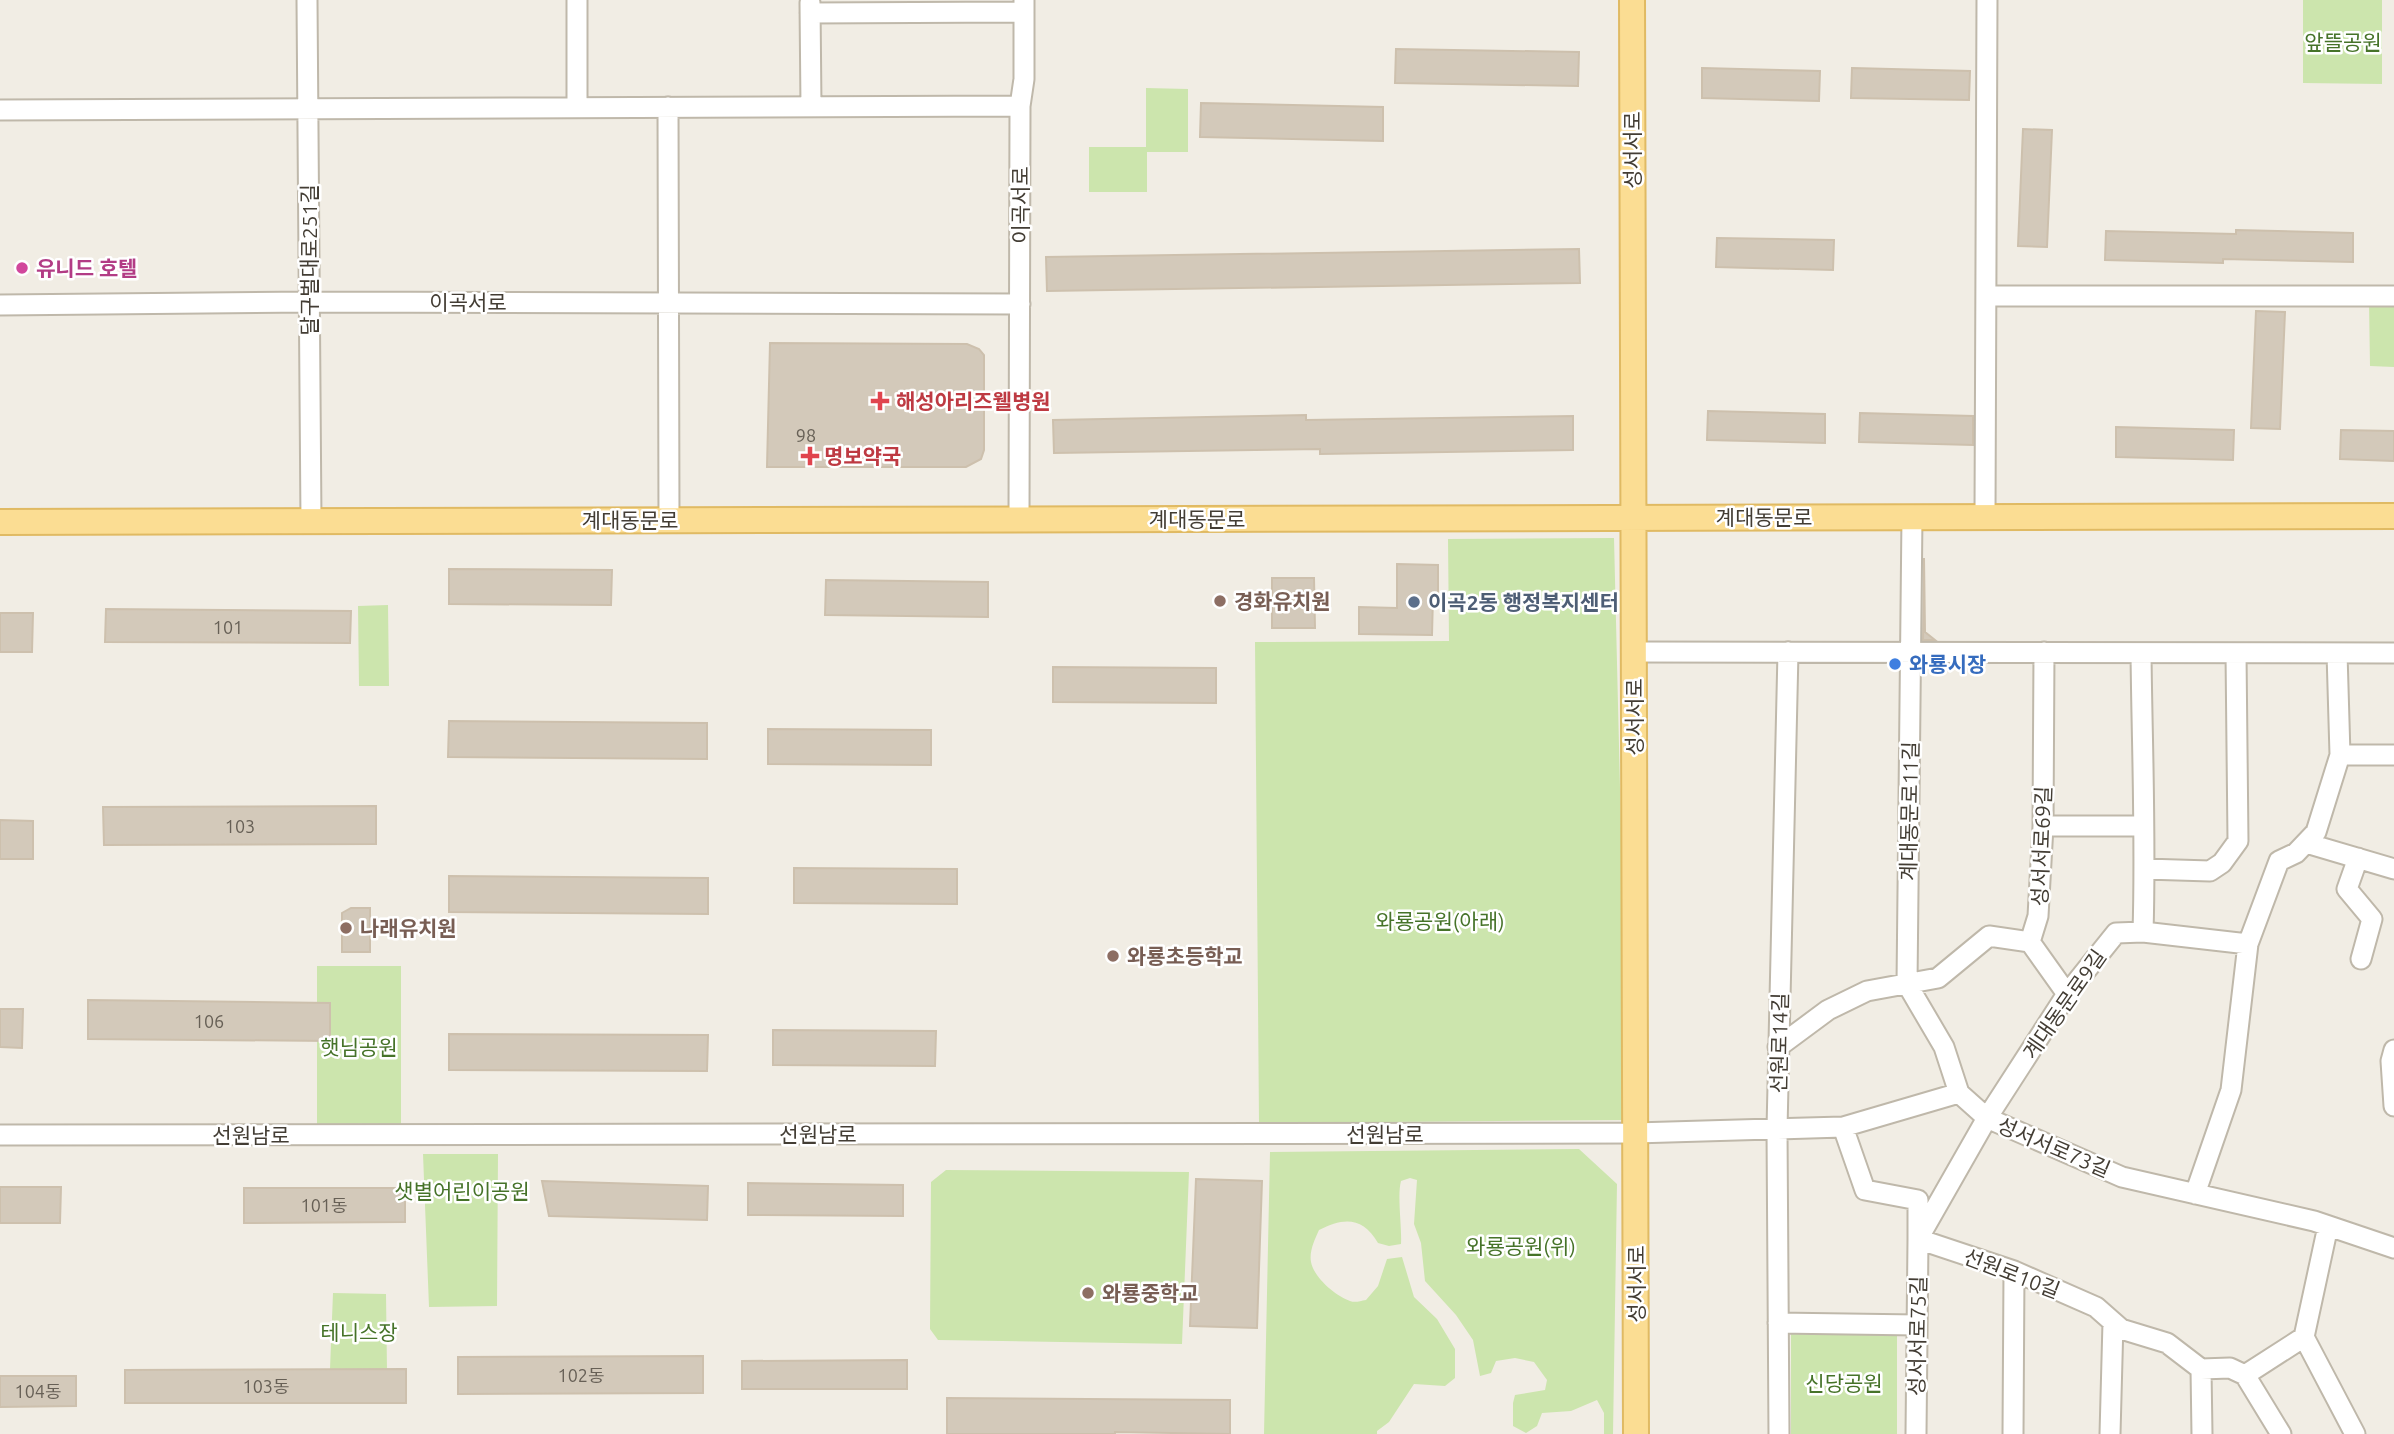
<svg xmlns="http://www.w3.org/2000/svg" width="2394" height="1434" font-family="Ubuntu,'Noto Sans KR',sans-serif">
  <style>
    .green { fill: #cce5ad }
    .building { fill: #d3c9ba; stroke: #cdc0ad; stroke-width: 2 }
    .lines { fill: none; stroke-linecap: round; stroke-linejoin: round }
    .minor-casing { stroke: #bfb8aa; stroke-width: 23 }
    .major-casing { stroke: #e0ba63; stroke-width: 28 }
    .minor { stroke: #fff; stroke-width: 19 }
    .major { stroke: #fbdd93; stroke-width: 24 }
    .hotel-dot { fill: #d1479c; stroke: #fff; stroke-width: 2.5 }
    .health-dot { fill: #e0444e; stroke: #fff; stroke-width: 2.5 }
    .education-dot { fill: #8d6e63; stroke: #fff; stroke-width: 2.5 }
    .service-dot { fill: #5c6f8a; stroke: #fff; stroke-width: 2.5 }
    .shop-dot { fill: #3f7fe0; stroke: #fff; stroke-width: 2.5 }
    .labels { text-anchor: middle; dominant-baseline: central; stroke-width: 5; stroke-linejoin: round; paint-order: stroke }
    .number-label { font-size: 18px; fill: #676056 }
    .park-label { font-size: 21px; fill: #467329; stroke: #fff }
    .street-label { font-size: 21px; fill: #433d34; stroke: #fff }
    .hotel-label { font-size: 21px; font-weight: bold; fill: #b23c85; stroke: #fff; text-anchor: start }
    .health-label { font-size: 21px; font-weight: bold; fill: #be3a42; stroke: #fff; text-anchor: start }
    .education-label { font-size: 21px; font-weight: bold; fill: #785e54; stroke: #fff; text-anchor: start }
    .service-label { font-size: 21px; font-weight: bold; fill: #4e5e75; stroke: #fff; text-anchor: start }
    .shop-label { font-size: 21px; font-weight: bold; fill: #366cbe; stroke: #fff; text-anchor: start }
  </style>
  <rect width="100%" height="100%" fill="#f1ede4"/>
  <path class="green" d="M2303 0H2382V84L2303 83Z
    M1146 88 1188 89V152H1147V192H1089V147H1146Z
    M2369 301H2394V367L2370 366Z
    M1614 538 1628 1120 1259 1123 1255 642 1449 641 1448 539Z
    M388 605 389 686H359L358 606Z
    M317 966H401V1128H317Z
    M1579 1149 1617 1184 1613 1434H1604V1413L1597 1400 1571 1411 1542 1413 1537 1426 1526 1433 1513 1426V1403L1515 1395 1545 1390 1547 1380 1534 1362 1515 1358 1496 1361 1491 1373 1480 1376 1473 1340 1456 1315 1425 1281 1421 1243 1414 1224 1417 1180 1410 1178 1401 1181C1397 1196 1402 1226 1401 1244L1389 1246 1378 1243C1363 1217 1344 1217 1319 1230 1315 1239 1309 1251 1311 1262 1314 1278 1336 1296 1350 1301 1355 1303 1360 1301 1366 1300L1378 1286 1387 1259 1402 1257 1414 1297 1437 1319 1455 1349V1378L1445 1386 1414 1384 1389 1422 1377 1431V1434H1264L1270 1152Z
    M423 1154H498L497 1306 429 1307Z
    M946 1170 1189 1172 1182 1344 938 1340 930 1329 931 1182Z
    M333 1293 386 1294 387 1371 330 1369Z
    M1897 1331V1434H1791V1332Z"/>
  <path class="building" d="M1396 49 1579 52 1578 86 1395 83Z
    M1702 68 1820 71 1819 101 1702 98Z
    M1852 68 1970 71 1969 100 1851 98Z
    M1201 103 1383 107V141L1200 137Z
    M2023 129 2052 130 2047 247 2018 246Z
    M2236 230 2353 233V262L2223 259V263L2105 260 2106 231 2236 234Z
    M1717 238 1834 240 1833 270 1716 267Z
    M1579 249 1580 283 1047 291 1046 257Z
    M2256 311 2285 312 2280 429 2251 428Z
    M770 343 967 344 979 349 984 355V450L981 459 966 467H767Z
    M1708 411 1825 414V443L1707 440Z
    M1860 413 1973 416V445L1859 442Z
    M1306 415V420L1573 416V450L1320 454V449L1054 453 1053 420Z
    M2116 427 2234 430 2233 460 2116 457Z
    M2341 430 2394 431V461L2340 459Z
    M1924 558 1925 632 1935 640H1923Z
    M1397 564 1438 565V597L1433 596 1432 635 1359 634V607L1397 608Z
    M449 569 612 570 611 605 449 604Z
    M1272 578H1314L1315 628H1272Z
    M826 580 988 582V617L825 615Z
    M106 609 351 611 350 643 105 642Z
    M0 613H33L32 652H0Z
    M1053 667 1216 668V703L1053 702Z
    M449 721 707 723V759L448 757Z
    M768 729 931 730V765L768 764Z
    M376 806V844L104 845 103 807Z
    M0 820 33 821V859H0Z
    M794 868 957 869V904L794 903Z
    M449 876 708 878V914L449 912Z
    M351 908H370V952H342V913Z
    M88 1000 330 1003V1041L88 1039Z
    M0 1009H23L22 1048 0 1047Z
    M773 1030 936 1031 935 1066 773 1065Z
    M449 1034 708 1035 707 1071 449 1070Z
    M1196 1179 1262 1181 1257 1328 1190 1326Z
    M542 1181 708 1186 707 1220 549 1216Z
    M748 1183 903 1185V1216L748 1215Z
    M0 1187H61L60 1223H0Z
    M244 1188H405V1222L244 1223Z
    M703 1356V1393L458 1394V1357Z
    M907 1360V1389H742V1361Z
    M406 1369V1403H125V1370Z
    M0 1376H76V1406L0 1407Z
    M947 1398 1230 1400V1434L1115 1432V1434H947Z"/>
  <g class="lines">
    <defs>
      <path id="minor" d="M307 0 311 521
        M577 0V107
        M810 3 811 107
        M810 13 1024 12
        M668 107 669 520
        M0 110 1020 106
        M1986 296H2394
        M0 305 309 302 1020 304
        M1912 516 1907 984 1944 1047 1959 1093
        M1985 516 1987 0
        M1019 519 1020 106 1024 79V0
        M1634 652 2394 653
        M2141 653C2142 746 2146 839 2143 932
        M2340 755H2394
        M2043 826H2142
        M2306 843 2394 869
        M2358 858 2347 889 2372 919 2361 959
        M2145 869 2210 871 2222 863 2238 841 2236 653
        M2030 942 2038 916 2043 826 2044 652
        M2030 942 2067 994
        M1778 1047 1828 1010 1867 991 1938 978 1989 936 2030 942
        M2394 1050 2391 1061 2394 1106
        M1843 1127 1865 1190 1918 1200V1239L2014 1271 2096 1307 2121 1329 2167 1343 2201 1369 2230 1368 2245 1375 2281 1434
        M0 1135 1635 1133 1843 1127 1959 1093 1987 1118 2122 1177 2314 1221 2394 1248
        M2195 1194 2231 1090 2248 944 2279 861 2296 853 2316 832 2340 755 2337 653
        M1778 1323 1917 1325
        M2304 1337 2355 1434
        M2201 1369 2202 1434
        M2245 1375 2304 1337 2328 1226
        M1779 1434 1777 1129 1788 652
        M1916 1434 1918 1239 1987 1118 2067 994 2116 933 2143 932 2248 944
        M2013 1434 2014 1271
        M2110 1434 2113 1322"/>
      <path id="major" d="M1632 0 1636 1434
        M0 522 2394 516"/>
    </defs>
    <use href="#minor" class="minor-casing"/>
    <use href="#major" class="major-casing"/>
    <use href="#minor" class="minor"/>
    <use href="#major" class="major"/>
  </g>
  <circle class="hotel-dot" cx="22" cy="268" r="7"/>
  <g class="health-dot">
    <path d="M876.5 390.5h7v7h7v7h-7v7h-7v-7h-7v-7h7z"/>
    <path d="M806.5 445.5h7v7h7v7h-7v7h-7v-7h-7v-7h7z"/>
  </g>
  <g class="education-dot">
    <circle cx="1220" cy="601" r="7"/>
    <circle cx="346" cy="928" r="7"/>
    <circle cx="1113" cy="956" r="7"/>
    <circle cx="1088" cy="1293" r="7"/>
  </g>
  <circle class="service-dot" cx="1414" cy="602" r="7"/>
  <circle class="shop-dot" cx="1895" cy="664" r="7"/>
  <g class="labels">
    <g class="number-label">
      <text x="806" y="435">98</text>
      <text x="228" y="627">101</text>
      <text x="240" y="826">103</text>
      <text x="209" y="1021">106</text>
      <text x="324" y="1205">101동</text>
      <text x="581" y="1375">102동</text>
      <text x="266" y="1386">103동</text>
      <text x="38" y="1391">104동</text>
    </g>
    <g class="park-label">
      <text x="2343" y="42">앞뜰공원</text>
      <text x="1440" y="921">와룡공원(아래)</text>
      <text x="359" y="1047">햇님공원</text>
      <text x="462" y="1191">샛별어린이공원</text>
      <text x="1521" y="1246">와룡공원(위)</text>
      <text x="359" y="1332">테니스장</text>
      <text x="1844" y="1383">신당공원</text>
    </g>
    <g class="street-label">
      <text transform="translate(1632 150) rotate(-90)">성서서로</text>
      <text transform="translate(1020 205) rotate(-90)">이곡서로</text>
      <text transform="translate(309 260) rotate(-90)">달구벌대로251길</text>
      <text x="468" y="302">이곡서로</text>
      <text x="1764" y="517">계대동문로</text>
      <text x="1197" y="519">계대동문로</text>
      <text x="630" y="520">계대동문로</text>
      <text transform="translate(1634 717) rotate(-90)">성서서로</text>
      <text transform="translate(1909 811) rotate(-89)">계대동문로11길</text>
      <text transform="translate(2041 846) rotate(-88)">성서서로69길</text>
      <text transform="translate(2064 1004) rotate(-55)">계대동문로9길</text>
      <text transform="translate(1779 1043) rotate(-89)">선원로14길</text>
      <text x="818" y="1134">선원남로</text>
      <text x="1385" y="1134">선원남로</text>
      <text x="251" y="1135">선원남로</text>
      <text transform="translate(2054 1147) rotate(23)">성서서로73길</text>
      <text transform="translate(2012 1273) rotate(21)">선원로10길</text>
      <text transform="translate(1636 1284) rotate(-90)">성서서로</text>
      <text transform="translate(1917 1336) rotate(-89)">성서서로75길</text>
    </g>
    <g class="hotel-label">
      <text x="36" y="268">유니드 호텔</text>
    </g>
    <g class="health-label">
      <text x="896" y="401">해성아리즈웰병원</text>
      <text x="824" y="456">명보약국</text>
    </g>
    <g class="education-label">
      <text x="1234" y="601">경화유치원</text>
      <text x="360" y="928">나래유치원</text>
      <text x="1127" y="956">와룡초등학교</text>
      <text x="1102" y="1293">와룡중학교</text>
    </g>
    <g class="service-label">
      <text x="1428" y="602">이곡2동 행정복지센터</text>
    </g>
    <g class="shop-label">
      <text x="1909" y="664">와룡시장</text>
    </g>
  </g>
</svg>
